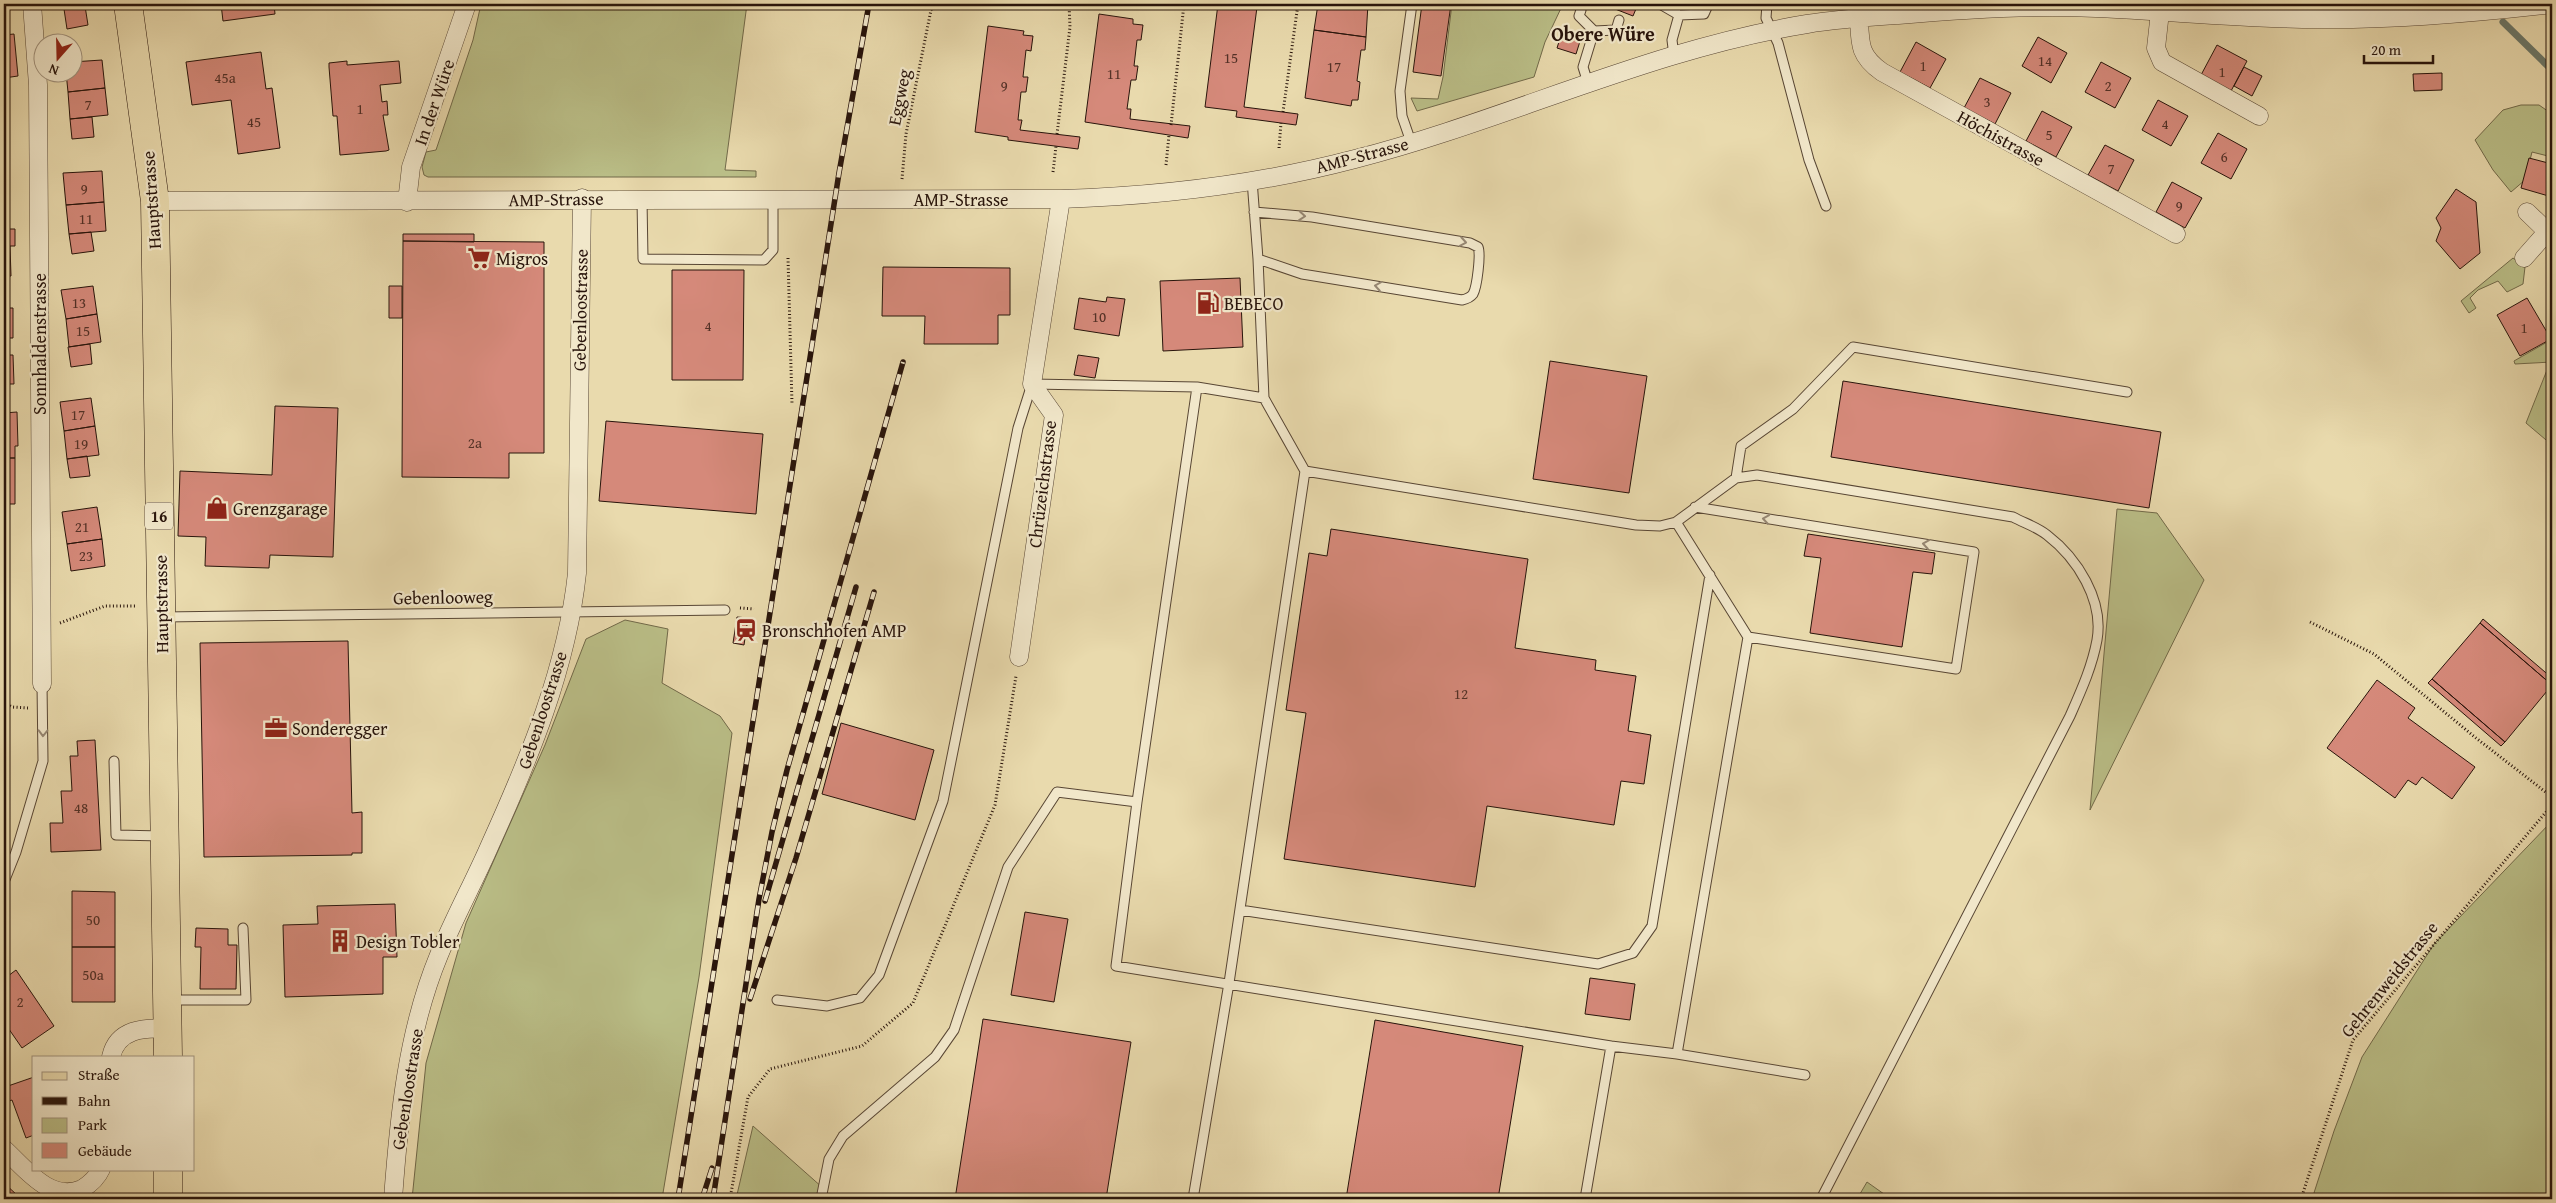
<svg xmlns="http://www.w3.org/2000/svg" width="2556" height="1203" font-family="'Gentium Book Plus',serif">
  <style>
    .green { fill: #babe87; stroke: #716949 }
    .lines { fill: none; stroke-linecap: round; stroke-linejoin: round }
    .stream { stroke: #6b786a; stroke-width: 7 }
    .building { fill: #d5897a; stroke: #28140b }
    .lane-casing { stroke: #584634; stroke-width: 11 }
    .street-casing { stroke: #584634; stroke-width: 19 }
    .primary-casing { stroke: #28140b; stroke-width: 29 }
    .path { stroke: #28140b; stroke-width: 3; stroke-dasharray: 1 2.5; stroke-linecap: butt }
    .lane { stroke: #f1e7ca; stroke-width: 9 }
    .street { stroke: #f1e7ca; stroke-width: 18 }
    .primary { stroke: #e9daad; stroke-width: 28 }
    .rail-casing { stroke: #28140b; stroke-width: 5.5 }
    .rail { stroke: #f1e7ca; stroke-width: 4; stroke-dasharray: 11; stroke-linecap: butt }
    .oneway { stroke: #978874 }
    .labels { text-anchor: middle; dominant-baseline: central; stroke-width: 4.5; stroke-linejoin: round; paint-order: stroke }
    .number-label { font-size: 15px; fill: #533127 }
    .shield { fill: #f1e7ca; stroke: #645344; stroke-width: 1 }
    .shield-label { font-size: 16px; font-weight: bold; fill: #28140b }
    .street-label { font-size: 18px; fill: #28140b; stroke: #f1e7ca }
    .poi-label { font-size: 18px; fill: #28140b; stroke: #f1e7ca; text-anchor: start }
    .quarter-label { font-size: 20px; font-weight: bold; fill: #28140b; stroke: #f1e7ca }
  </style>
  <rect width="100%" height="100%" fill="#e9daad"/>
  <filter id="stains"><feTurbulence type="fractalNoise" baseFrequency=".004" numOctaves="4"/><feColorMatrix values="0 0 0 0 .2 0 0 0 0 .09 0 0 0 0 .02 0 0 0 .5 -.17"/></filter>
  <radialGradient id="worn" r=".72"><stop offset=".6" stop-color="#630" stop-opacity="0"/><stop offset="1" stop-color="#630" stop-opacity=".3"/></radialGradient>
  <path class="green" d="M481 4H747L725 170 756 171V177H428L424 175 422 167 426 152 436 150 473 40Z
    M1452 4H1563L1545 42 1534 77 1417 111 1411 98 1438 99 1443 77Z
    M2248 4H2485L2397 8Z
    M2521 105H2539L2552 114V157L2532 152 2525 180 2511 192 2493 170 2475 140 2503 110Z
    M2513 258 2525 267 2523 284 2507 292 2498 281 2478 290 2470 298 2476 308 2469 313 2461 301Z
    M2549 341 2552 362 2515 364 2514 361Z
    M2547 370H2552V445L2526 423Z
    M2117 509 2157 513 2204 580 2090 810Z
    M625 620 668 629 662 683 720 716 732 733 699 977 662 1199H412L426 1063 466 923 545 745 586 639Z
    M2552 821V1199H2312L2334 1131 2362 1057 2434 944Z
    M753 1126 823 1188 820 1199H736Z
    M1867 1182 1891 1199H1857Z"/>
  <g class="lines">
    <path class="stream" d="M2503 22 2552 70"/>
  </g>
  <path class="building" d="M67 4H94L68 9Z
    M221 4H274L275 14 223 21Z
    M1218 4 1257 7 1244 107 1298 114 1296 125 1236 117 1237 111 1205 107Z
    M1318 4H1368L1366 37 1314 30Z
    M1422 4H1451L1441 76 1413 72Z
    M1612 4H1638L1633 16 1610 7Z
    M85 6 88 25 67 29 64 9Z
    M1099 14 1133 19V24L1143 25 1141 40H1137L1134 66H1138L1136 80H1131L1127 109H1131L1130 119 1190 126 1188 138 1085 122Z
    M988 26 1024 31 1023 35 1033 36 1031 51 1026 50 1023 77H1028L1026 92H1021L1018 120H1022L1020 130 1080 137 1078 149 1008 140V137L975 132Z
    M1563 29 1582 35 1576 54 1557 48Z
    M1314 30 1366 37 1365 50H1361L1357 81 1360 82 1358 100H1352L1351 106 1305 98Z
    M14 34 18 76 4 78V35Z
    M2038 37 2067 53 2051 83 2022 66Z
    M1916 42 1946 59 1930 88 1900 72Z
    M2217 45 2247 61 2231 91 2201 75Z
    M261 52 266 89 272 88 280 148 238 154 231 100 192 105 186 62Z
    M102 60 105 88 68 92 66 72H72V62Z
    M347 61V65L399 61 401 83 380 85 382 102 387 101 388 115H383L389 150 386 151 340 155 337 116H333L329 67V63Z
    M2101 62 2131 78 2115 108 2085 92Z
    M2244 67 2262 76 2252 96 2234 86Z
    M2442 73V90L2414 91 2413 74Z
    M1980 78 2011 93 1995 124 1964 108Z
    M105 88 108 115 70 119 68 92Z
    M2158 100 2188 116 2171 146 2142 130Z
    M2042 111 2072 127 2056 157 2026 141Z
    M92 117 94 137 72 139 70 119Z
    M2218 133 2247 149 2231 179 2201 163Z
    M2105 145 2134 160 2118 191 2088 175Z
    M2529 158 2552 164V197L2521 188Z
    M102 171 104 202 66 205 63 173Z
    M2172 182 2202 198 2185 228 2156 212Z
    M2456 189 2476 202 2480 253 2460 269 2436 241 2441 228 2436 218Z
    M104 202 106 231 69 234 66 205Z
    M4 229H15V246H10L11 276H4Z
    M91 232 94 251 72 254 69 234Z
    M403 234H474V242L403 241Z
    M403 241 544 242V453H509V478L402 477Z
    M883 267 1010 268V315H998V344H924L925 316H882Z
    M672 270H744L743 380H672Z
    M1240 278 1243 347 1163 351 1160 281Z
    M93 286 97 314 66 319 61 290Z
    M389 286H402V318H389Z
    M1107 297 1125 299 1119 336 1074 329 1079 298 1106 302Z
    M2527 298 2551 339 2520 356 2497 315Z
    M4 308H13V338H4Z
    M97 314 101 342 69 347 66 319Z
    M90 344 92 364 71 367 68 347Z
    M4 355H13L14 384H4Z
    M1078 355 1099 358 1095 378 1074 375Z
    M1550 361 1647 376 1629 493 1533 479Z
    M1843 381 2161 432 2149 508 1831 457Z
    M91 398 95 426 64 431 60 402Z
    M275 406 338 408 333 557 270 555 269 568 205 566 206 537 178 536 180 471 272 475Z
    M17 412 18 446H15V458H4V413Z
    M606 421 763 434 756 514 599 501Z
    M95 426 99 455 67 459 64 431Z
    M87 456 90 476 70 478 67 459Z
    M4 458H15V504H4Z
    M97 507 102 539 67 544 62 512Z
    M1331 529 1528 559 1515 648 1596 660 1595 670 1636 676 1628 731 1651 735 1644 784 1621 781 1614 825 1487 806 1475 887 1284 859 1306 713 1286 710 1309 553 1327 556Z
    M1808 534 1935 553 1932 574 1913 572 1902 647 1810 633 1821 558 1804 556Z
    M102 539 105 566 71 571 67 544Z
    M4 556H9L8 658H4Z
    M737 617 748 618 744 645 733 643Z
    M2483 619 2552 678V685L2480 623Z
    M2480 623 2552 685 2505 742 2432 679Z
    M348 641 352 813 362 812V853H352V855L204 857 200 643Z
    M2432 679 2505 742 2501 746 2428 683Z
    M2377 680 2415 708 2408 718 2475 767 2452 799 2422 777 2416 785 2408 780 2395 798 2327 748Z
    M841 723 934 750 915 820 822 794Z
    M95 740 101 850 51 852 50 823H63L61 791H72L70 756H78L77 741Z
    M72 891 115 892V947H72Z
    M395 904 397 957H383V994L285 997 283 925 318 924 317 906Z
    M1025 912 1068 919 1054 1002 1011 995Z
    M196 928 228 929V945H237L236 989H200L201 947H195Z
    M72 947H115V1002H72Z
    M16 970 54 1026 22 1048 4 1022V979Z
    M1590 978 1635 984 1630 1020 1585 1014Z
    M983 1019 1131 1042 1106 1199H955Z
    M1375 1020 1523 1046 1498 1199H1346Z
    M34 1077V1135L26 1138 12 1100 4 1103V1090L8 1088V1086Z
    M4 1183 17 1195V1199H4Z"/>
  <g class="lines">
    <defs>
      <path id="lane" d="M1660 4 1679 15 1704 14 1708 5
        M1767 4 1766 18 1778 43 1809 160 1826 206
        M1856 4 1859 18
        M1581 10 1579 16 1594 31 1616 30 1619 20
        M1674 56 1672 40 1679 15
        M1588 83 1583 67 1594 31
        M1411 142 1402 116 1400 91 1412 4
        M642 199 643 259 764 260 773 250V199
        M1254 212 1312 217 1470 243 1478 247C1481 254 1477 287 1473 294 1470 298 1467 299 1462 300L1302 274 1258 259
        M1264 398 1197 387 1137 802 1116 966 1611 1046 1677 1054 1748 637 1676 522
        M1305 471 1636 525 1660 526 1676 522 1736 478 1757 475 2013 517C2024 523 2037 527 2047 535 2077 558 2104 600 2097 640 2092 667 2081 691 2070 716L1821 1199
        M1736 478 1741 446 1793 409 1853 347 2127 392
        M1695 507 1974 552 1956 669 1748 637
        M163 617 725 610
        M114 761 116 835 163 836
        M4 882 16 852 43 761 42 684
        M1240 910 1598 964 1633 953 1652 926 1710 575
        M170 1000H246L243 928
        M777 1000 827 1006 860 998 879 975 943 801 1018 428 1032 384 1197 387
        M1677 1054 1805 1075
        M821 1199 829 1159 843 1136 935 1057 954 1030 1008 867 1057 792 1137 802
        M1193 1199 1229 983 1305 471 1264 398 1258 259 1252 180
        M1585 1199 1611 1046"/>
      <path id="street" d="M32 4 38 85 42 684
        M2160 12 2156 48 2162 62 2259 116
        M1859 18C1860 44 1859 56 1882 72L2176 234
        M155 201 1061 199C1160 196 1260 184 1355 159 1507 120 1651 49 1807 24 1837 19 1868 17 1898 15 1964 9 2030 5 2096 8 2170 11 2243 19 2317 19 2396 20 2474 13 2552 4
        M407 202 411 167 467 4
        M2527 212 2552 236
        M2524 258 2547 232
        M1019 657 1054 415 1032 384 1061 199
        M111 1057C117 1029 144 1027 168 1029
        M4 1149C25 1168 50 1203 82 1189 90 1184 97 1178 101 1169
        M393 1199C399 1117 407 1032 439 955 454 918 474 882 490 845 529 759 567 668 577 573L582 198"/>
      <path id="primary" d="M128 4 155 201 168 1057
        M168 1169V1199"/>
    </defs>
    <use href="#lane" class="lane-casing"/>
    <use href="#street" class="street-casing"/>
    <use href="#primary" class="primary-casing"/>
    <path class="path" d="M1283 112 1298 4
      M1171 125 1184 4
      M1057 134 1070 27 1069 4
      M1279 148 1281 123
      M1166 165 1169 135
      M1053 172 1056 146
      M902 179 906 134 931 10 939 4
      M788 258 792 404
      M740 608 754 609
      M2310 622 2374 654 2476 738 2552 797
      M60 623 105 606H136
      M4 702 12 707 28 708
      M730 1199 748 1097 770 1069 862 1046 913 1003 995 805 1016 676
      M2301 1199 2353 1040 2552 805"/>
    <use href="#lane" class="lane"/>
    <use href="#street" class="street"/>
    <use href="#primary" class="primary"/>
    <defs>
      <path id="rail" d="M765 901 856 587
        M750 999 796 858 874 592
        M678 1199 839 173 869 4
        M702 1199 712 1168
        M713 1199 759 899 772 832 787 770 903 362"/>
    </defs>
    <use href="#rail" class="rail-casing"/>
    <use href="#rail" class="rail"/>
  </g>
  <defs><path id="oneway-chevron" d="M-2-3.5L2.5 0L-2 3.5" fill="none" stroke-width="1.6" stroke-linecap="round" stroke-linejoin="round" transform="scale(1.25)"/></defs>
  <g class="oneway">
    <use href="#oneway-chevron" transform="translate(1302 216) rotate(5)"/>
    <use href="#oneway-chevron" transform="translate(1463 242) rotate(10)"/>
    <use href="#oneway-chevron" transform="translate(1378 286) rotate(-171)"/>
    <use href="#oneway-chevron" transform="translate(1766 519) rotate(-171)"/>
    <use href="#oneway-chevron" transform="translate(1926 544) rotate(-171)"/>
    <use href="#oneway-chevron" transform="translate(43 733) rotate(91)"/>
  </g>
  <defs>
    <symbol id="supermarket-bare" viewBox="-9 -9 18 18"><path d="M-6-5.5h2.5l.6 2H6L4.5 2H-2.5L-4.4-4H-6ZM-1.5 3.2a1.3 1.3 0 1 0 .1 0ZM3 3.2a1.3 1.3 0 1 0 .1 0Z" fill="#8f2418" stroke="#f1e7ca" stroke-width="2.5" paint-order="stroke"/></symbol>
    <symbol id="fuel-bare" viewBox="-9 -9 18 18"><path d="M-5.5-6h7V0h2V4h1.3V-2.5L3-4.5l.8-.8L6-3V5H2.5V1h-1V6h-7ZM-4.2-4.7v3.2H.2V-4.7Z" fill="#8f2418" stroke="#f1e7ca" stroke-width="2.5" paint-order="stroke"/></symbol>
    <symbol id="shop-bare" viewBox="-9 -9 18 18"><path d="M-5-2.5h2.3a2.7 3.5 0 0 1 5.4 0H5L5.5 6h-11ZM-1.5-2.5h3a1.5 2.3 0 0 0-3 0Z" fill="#8f2418" stroke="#f1e7ca" stroke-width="2.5" paint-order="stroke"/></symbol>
    <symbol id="station-bare" viewBox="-9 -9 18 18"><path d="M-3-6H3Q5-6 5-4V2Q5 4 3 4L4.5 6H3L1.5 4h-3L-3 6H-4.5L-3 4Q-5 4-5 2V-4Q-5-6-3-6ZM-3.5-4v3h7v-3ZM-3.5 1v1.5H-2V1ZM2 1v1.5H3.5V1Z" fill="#8f2418" stroke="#f1e7ca" stroke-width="2.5" paint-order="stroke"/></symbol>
    <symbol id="office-bare" viewBox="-9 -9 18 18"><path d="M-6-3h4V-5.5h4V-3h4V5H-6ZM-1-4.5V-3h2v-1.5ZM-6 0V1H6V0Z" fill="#8f2418" stroke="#f1e7ca" stroke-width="2.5" paint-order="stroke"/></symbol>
    <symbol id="building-bare" viewBox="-9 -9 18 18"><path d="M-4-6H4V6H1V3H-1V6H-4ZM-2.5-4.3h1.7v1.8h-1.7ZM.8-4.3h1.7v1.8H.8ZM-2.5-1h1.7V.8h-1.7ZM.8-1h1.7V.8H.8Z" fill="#8f2418" stroke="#f1e7ca" stroke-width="2.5" paint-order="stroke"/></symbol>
  </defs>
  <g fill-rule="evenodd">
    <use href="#supermarket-bare" x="463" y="242" width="32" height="32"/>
    <use href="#fuel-bare" x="1192" y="287" width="32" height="32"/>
    <use href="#shop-bare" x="201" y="492" width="32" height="32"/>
    <use href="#station-bare" x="730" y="614" width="32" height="32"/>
    <use href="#office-bare" x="260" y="712" width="32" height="32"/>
    <use href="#building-bare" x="324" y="925" width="32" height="32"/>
  </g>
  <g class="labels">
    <g class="number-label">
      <text x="1231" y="57">15</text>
      <text x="2045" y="60">14</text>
      <text x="1923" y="65">1</text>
      <text x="1334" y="66">17</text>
      <text x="2222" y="71">1</text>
      <text x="1114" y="73">11</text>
      <text x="225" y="77">45a</text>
      <text x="1004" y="85">9</text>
      <text x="2108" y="85">2</text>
      <text x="1987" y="101">3</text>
      <text x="88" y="104">7</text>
      <text x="360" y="108">1</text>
      <text x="254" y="121">45</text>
      <text x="2165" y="123">4</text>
      <text x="2049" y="134">5</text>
      <text x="2224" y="156">6</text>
      <text x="2111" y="168">7</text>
      <text x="84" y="188">9</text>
      <text x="2179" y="205">9</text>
      <text x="86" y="218">11</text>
      <text x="79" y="302">13</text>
      <text x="1099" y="316">10</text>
      <text x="708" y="325">4</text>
      <text x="2524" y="327">1</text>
      <text x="83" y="330">15</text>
      <text x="78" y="414">17</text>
      <text x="475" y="442">2a</text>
      <text x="81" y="443">19</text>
      <text x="82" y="526">21</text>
      <text x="86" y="555">23</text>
      <text x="1461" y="693">12</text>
      <text x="81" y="807">48</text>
      <text x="93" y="919">50</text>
      <text x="93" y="974">50a</text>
      <text x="20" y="1001">2</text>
    </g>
    <rect class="shield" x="145" y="502.5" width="28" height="27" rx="4"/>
    <g class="shield-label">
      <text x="159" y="516">16</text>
    </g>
    <g class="street-label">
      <text transform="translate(899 97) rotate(-79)">Eggweg</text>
      <text transform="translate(434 102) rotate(-71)">In der Würe</text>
      <text transform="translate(2001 138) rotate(29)">Höchistrasse</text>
      <text transform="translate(1362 155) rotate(-15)">AMP-Strasse</text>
      <text transform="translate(556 199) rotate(-1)">AMP-Strasse</text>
      <text x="961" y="199">AMP-Strasse</text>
      <text transform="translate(151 200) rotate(-94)">Hauptstrasse</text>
      <text transform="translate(580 310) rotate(-89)">Gebenloostrasse</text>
      <text transform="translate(39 344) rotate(-90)">Sonnhaldenstrasse</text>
      <text transform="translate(1042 484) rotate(-83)">Chrüzeichstrasse</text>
      <text transform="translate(443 597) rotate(-1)">Gebenlooweg</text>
      <text transform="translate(161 604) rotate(-91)">Hauptstrasse</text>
      <text transform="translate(542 710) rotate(-72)">Gebenloostrasse</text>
      <text transform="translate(2389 979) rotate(-51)">Gehrenweidstrasse</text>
      <text transform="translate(407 1089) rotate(-81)">Gebenloostrasse</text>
    </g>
    <g class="poi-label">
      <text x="496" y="258">Migros</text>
      <text x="1224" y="303">BEBECO</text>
      <text x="233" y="508">Grenzgarage</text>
      <text x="762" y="630">Bronschhofen AMP</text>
      <text x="292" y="728">Sonderegger</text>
      <text x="356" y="941">Design Tobler</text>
    </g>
    <g class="quarter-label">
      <text x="1603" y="33">Obere Würe</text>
    </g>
  </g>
  <rect width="2556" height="1203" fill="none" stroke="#e9daad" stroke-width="20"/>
  <rect x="5" y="5" width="2546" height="1193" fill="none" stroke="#28140b" stroke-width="2.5"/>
  <rect x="10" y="10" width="2536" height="1183" fill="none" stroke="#28140b"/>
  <rect x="32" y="1056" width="162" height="115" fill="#f1e7ca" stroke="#a1937e"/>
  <rect x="42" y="1072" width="25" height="8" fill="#e9daad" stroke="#a1937e"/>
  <text x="78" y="1080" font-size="15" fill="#28140b">Straße</text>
  <rect x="42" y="1097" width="25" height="8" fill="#28140b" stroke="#a1937e"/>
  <text x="78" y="1106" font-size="15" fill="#28140b">Bahn</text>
  <rect x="42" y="1118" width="25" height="15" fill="#babe87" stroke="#a1937e"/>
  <text x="78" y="1130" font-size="15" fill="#28140b">Park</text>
  <rect x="42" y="1143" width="25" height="15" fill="#d5897a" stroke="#a1937e"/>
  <text x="78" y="1156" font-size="15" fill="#28140b">Gebäude</text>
  <g transform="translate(58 58) rotate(200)"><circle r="24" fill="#f1e7ca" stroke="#a1937e"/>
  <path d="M0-4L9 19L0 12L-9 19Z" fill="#8f2418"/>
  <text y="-8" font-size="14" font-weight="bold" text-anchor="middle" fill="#28140b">N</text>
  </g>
  <path d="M2364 55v8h69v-8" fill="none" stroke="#28140b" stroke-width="2.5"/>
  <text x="2371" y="55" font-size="15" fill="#28140b" stroke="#f1e7ca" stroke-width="4" paint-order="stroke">20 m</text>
  <rect width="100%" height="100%" filter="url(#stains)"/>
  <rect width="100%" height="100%" fill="url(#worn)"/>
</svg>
